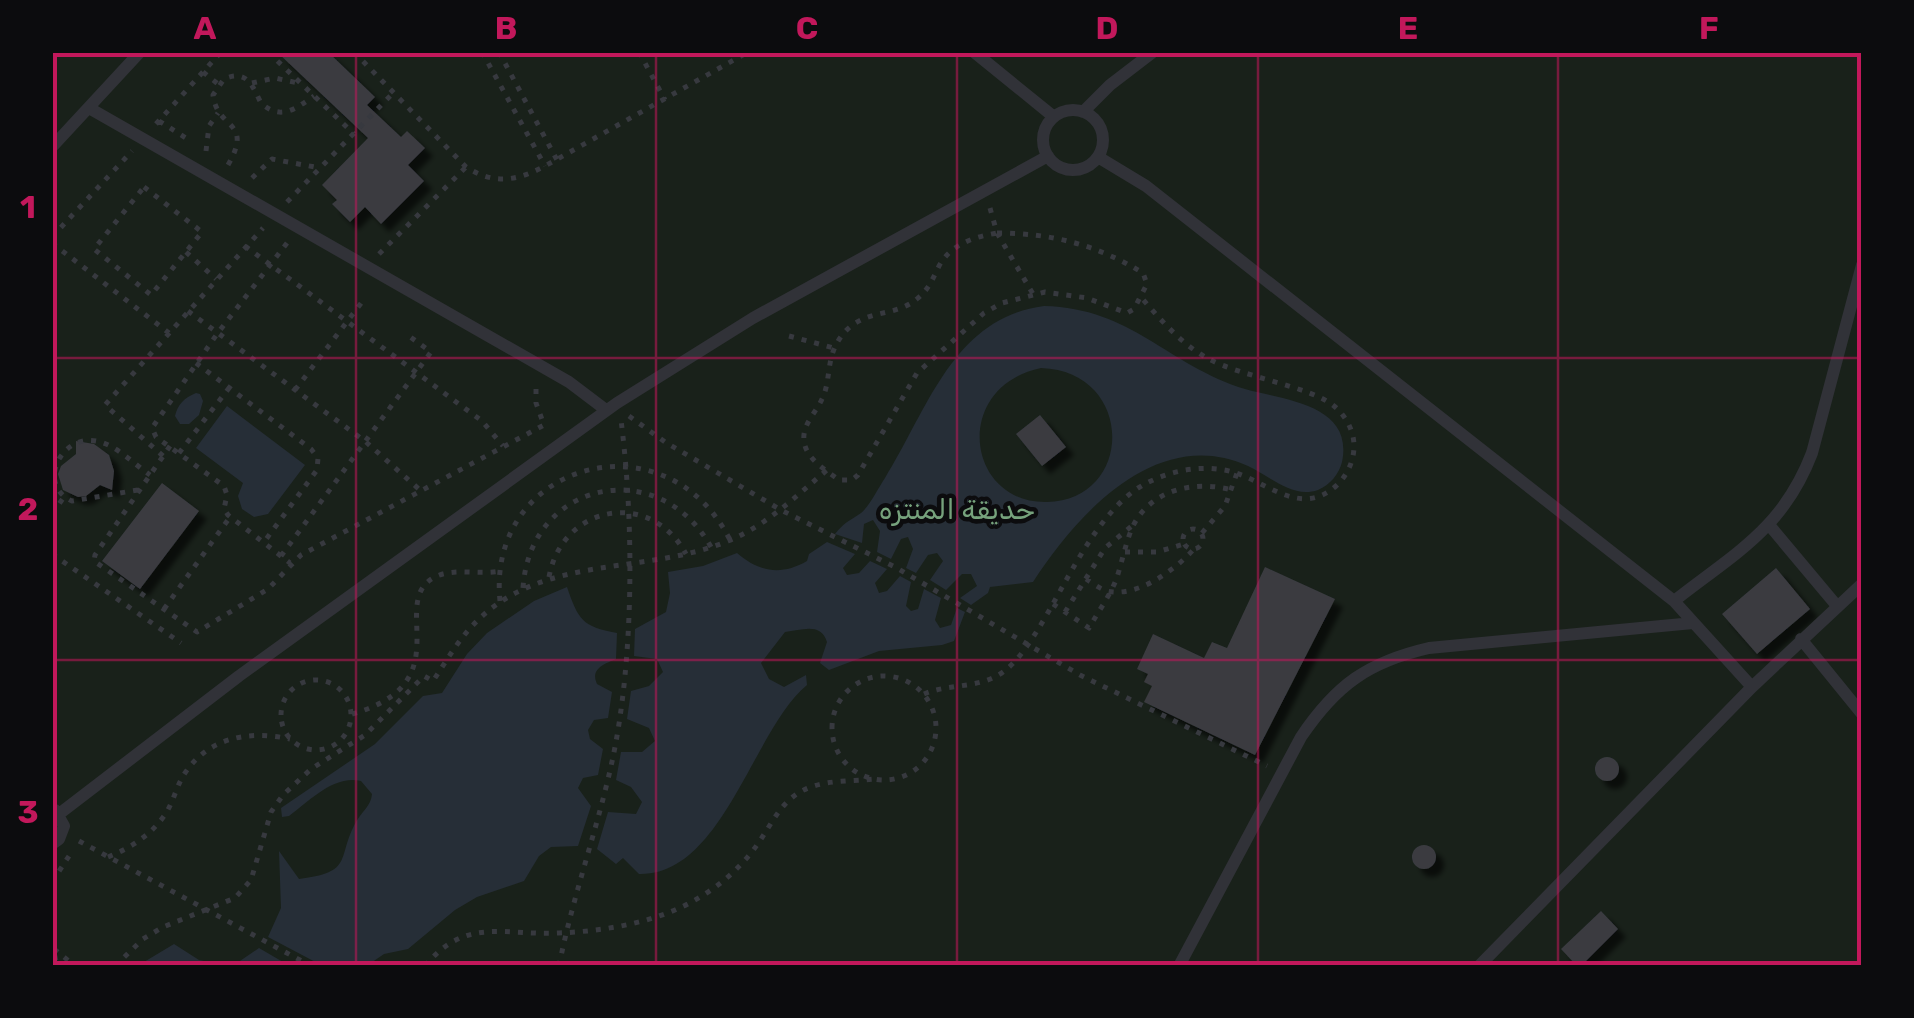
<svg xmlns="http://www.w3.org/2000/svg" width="1914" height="1018" font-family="Rubik,'Noto Naskh Arabic',sans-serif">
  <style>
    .green { fill: #19211a }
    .water { fill: #262e37; fill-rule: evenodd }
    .building { fill: #3a3b41; filter: url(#shadow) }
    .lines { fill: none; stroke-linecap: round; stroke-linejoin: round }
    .path { stroke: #37393f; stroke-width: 5; stroke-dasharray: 5 8; stroke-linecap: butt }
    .service { stroke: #313238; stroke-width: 12 }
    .grid { fill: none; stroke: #c2185b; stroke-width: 2.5; stroke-opacity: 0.55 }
    .labels { text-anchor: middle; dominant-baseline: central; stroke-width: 9; stroke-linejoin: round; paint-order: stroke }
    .park-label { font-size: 28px; fill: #76a27c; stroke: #0c0c0e }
    .neatline { fill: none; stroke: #c2185b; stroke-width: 4 }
    .grid-label { font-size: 32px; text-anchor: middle; font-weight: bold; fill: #c2185b }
  </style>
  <defs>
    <filter id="shadow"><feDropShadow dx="8" dy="8" stdDeviation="2.5" flood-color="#0009"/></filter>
  </defs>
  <rect width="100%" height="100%" fill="#111113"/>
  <path class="green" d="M52 53H1861V965H53Z"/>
  <path class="water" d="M1044 306C1132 308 1167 365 1245 389 1283 400 1354 404 1342 462 1339 474 1330 485 1318 490 1292 499 1270 476 1248 466 1157 425 1077 514 1033 582L990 587 988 593 971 605 960 598 977 586 971 574H962L946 590 930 580 943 561 937 553 928 555 916 573 906 568 913 549 908 537 901 539 891 559 877 552 880 531 873 520 864 524 862 543 835 534C844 523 847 522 858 515 868 510 878 488 885 478 928 409 953 318 1044 306ZM1041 368C1135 371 1135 500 1047 502 966 504 951 387 1041 368Z
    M196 393 200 394 203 401 199 415 189 424H180L175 416C178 404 184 398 196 393Z
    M227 406 305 465 268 514 254 517 242 509 238 496 243 483 196 448Z
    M827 542 855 554 843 568 847 575 859 573 870 561 887 569 875 583 879 593 887 591 900 576 911 582 906 606 911 611 918 609 924 589 941 598 935 620 940 628 951 625 957 608 965 612 954 641 942 645 879 651 829 670 820 663 827 642C821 622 802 630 785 632L761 663 769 679 784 687 806 675 807 685C753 729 723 876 639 874L623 858 616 864 597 849 608 812 636 814 642 802 631 787 616 780 621 752H642L655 741 649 728 627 719 631 691 649 686 663 672 657 659 634 656 635 629 666 612 670 593 668 572 703 566 737 553C759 572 781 576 807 561L809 554Z
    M567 587C578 619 582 627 617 633L616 659C604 664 590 669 597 684L612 692 608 718 594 720 588 730 590 739 603 749 598 775 583 778 578 788 591 806 578 846 551 847 539 856 524 881 477 897 455 910 408 949 384 954 368 965H321L268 937 281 908 279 851 299 879C355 872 336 858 356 822 362 811 371 806 372 794L361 781C333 775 310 801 289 816L282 817 281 808 375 744 423 696 442 693 467 654 487 633 534 601Z
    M174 944 199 960 224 965H139Z
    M259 948 283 962 281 965H224L237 963Z"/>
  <path class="building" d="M277 52H328L375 97 367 105 401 137 407 131 425 148 408 165 424 181 381 224 365 207 350 222 332 204 337 200 322 185 368 138Z
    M1040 415 1066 447 1042 466 1016 434Z
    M76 441 94 444 109 455 114 471 112 490 100 485 86 496 78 497 63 490 58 474 61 466 76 454Z
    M162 483 199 511 140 589 102 561Z
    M1265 567 1335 599 1255 755 1144 702 1152 686 1144 682 1148 674 1137 669 1153 634 1204 658 1212 642 1227 648Z
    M1776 568 1810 609 1757 654 1722 614Z
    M1595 769a12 12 0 1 1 24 0a12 12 0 1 1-24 0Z
    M1412 857a12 12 0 1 1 24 0a12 12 0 1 1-24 0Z
    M1601 911 1618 929 1581 966H1577L1561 949Z"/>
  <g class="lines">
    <path class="path" d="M268 52 354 134
      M354 52 466 167C494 185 517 181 545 166L748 52
      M482 52 545 166
      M499 52 557 160
      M639 52 665 100
      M203 72 218 84
      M252 83 275 78 298 83
      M159 121 186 138
      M156 124 221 52
      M206 151 209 126 218 113
      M228 165C254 120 217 130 213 95L224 79C247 69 252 85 261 103 281 121 295 109 314 96
      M252 178 272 159 320 168
      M144 187 202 232 151 295 94 249Z
      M287 202 393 93
      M990 208 997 233 1033 294
      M997 233C1052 233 1097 245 1143 273L1147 284 1134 309 1127 313 1087 298 1045 292 1002 303 984 313 917 373 858 475 852 480H839C826 470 806 459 804 441 802 424 816 413 822 399 830 383 827 364 835 347 839 338 846 329 854 324 875 310 899 315 918 298 929 289 933 278 939 266 951 244 974 237 997 233Z
      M52 237 132 151
      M52 243 169 333
      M287 243 217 334 152 428 156 437 224 486 227 495 224 509 228 515 290 563
      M245 246 482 421 503 446
      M186 252 216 279
      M379 254 466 167
      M188 311 366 442 421 491
      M789 336 834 348
      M196 363 311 449 318 458 317 470 264 542
      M295 390 362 302
      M629 416 665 442 781 510 895 567 1080 675 1267 766
      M170 446 95 555 94 561 197 632 268 589 301 555 544 425 536 403V383
      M179 453 229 388
      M163 456 105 405 263 228
      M138 490 72 501C36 485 61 434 96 441 115 444 134 464 150 475
      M52 514 64 497
      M1183 539a10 10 0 1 1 20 0a10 10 0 1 1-20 0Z
      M1202 533 1225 506 1237 473
      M1125 552H1157L1184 544
      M52 554 181 643
      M281 556 431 352 409 336
      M549 577C562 505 650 488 686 554
      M1086 579C1092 583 1100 589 1107 591 1137 598 1175 570 1194 549
      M523 588C530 480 659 454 711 547
      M500 601C486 462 666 413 730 540
      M1053 604 1089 628C1098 612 1109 597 1116 580 1122 563 1125 545 1132 528 1150 489 1195 480 1232 490
      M164 609 230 517
      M1065 612 1105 548 1133 525
      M832 728a52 52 0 1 1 104 0a52 52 0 1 1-104 0Z
      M281 715a35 35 0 1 1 70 0a35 35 0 1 1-70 0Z
      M924 694C950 683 980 689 1003 672 1017 662 1028 645 1037 631 1066 585 1096 512 1143 485 1167 472 1196 465 1224 470 1263 476 1297 520 1336 486 1347 476 1354 461 1354 446 1354 431 1346 416 1334 406 1310 386 1241 377 1207 358 1180 343 1160 319 1140 296
      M352 714C465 682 384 600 437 576 455 568 480 575 500 571
      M79 841 311 966
      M108 857C130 848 150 836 164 816 174 802 176 786 185 773 209 737 250 730 290 739
      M52 882 69 856
      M52 943 57 966
      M54 949 75 966
      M115 966 143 939 163 927 235 898 251 880 271 812 283 795 311 769 365 735 424 676 433 681C447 660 460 637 478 620 546 554 646 575 728 541 767 525 795 497 827 470
      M425 966C466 916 505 936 559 933 606 931 660 922 700 897 722 884 742 866 757 845 774 821 783 795 814 786 833 780 855 781 875 779
      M559 966C573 895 598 828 613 757 634 656 634 522 621 420"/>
    <path class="service" d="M974 52 1054 117
      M89 108 569 382 606 410
      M1043 140a30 30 0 1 1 60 0a30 30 0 1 1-60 0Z
      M1083 112 1110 85 1153 52
      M52 147 140 52
      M1098 157 1146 186 1674 601 1752 687
      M1770 526 1837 606
      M1674 601C1735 553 1783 529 1812 453L1862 265
      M1801 639 1862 714
      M59 814 239 676 617 403 753 318 1048 156
      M52 844 59 839 64 826 55 810
      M1179 966 1301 737C1336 685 1368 662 1429 648L1693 623
      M1479 966 1752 687 1862 584"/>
  </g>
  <path class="grid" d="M356 52V966M656 52V966M957 52V966M1258 52V966M1558 52V966M52 358H1862M52 660H1862"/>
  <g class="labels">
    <g class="park-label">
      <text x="957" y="509">حديقة المنتزه</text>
    </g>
  </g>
  <rect width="1914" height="1018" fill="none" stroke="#0c0c0e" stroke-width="110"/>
  <rect x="55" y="55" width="1804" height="908" class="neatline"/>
  <g class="grid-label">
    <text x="205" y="39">A</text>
    <text x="506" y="39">B</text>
    <text x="807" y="39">C</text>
    <text x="1107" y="39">D</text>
    <text x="1408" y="39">E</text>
    <text x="1709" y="39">F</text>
    <text x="28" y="218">1</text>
    <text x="28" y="520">2</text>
    <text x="28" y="823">3</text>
  </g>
</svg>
